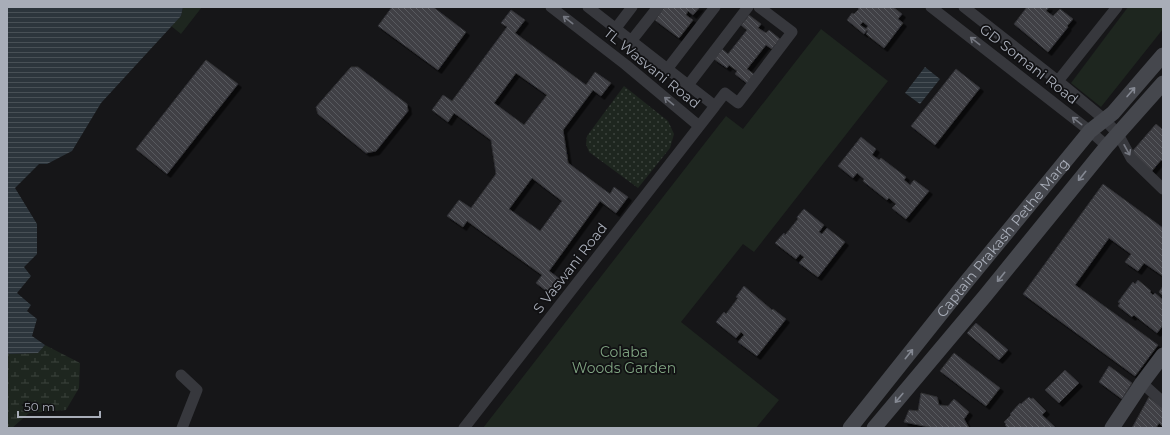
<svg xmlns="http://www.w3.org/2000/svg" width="1170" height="435" font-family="Montserrat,sans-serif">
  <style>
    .grass { fill: url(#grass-dots) }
    .wetland { fill: url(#wetland-marsh) }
    .park { fill: #1e261f }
    .water { fill: url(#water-rules) }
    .building { fill: url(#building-back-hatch); stroke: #303034; fill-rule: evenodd; filter: url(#shadow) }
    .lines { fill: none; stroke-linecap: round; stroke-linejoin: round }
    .street { stroke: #37383d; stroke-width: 11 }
    .secondary { stroke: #45474d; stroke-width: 15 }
    .oneway { stroke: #757881 }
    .oneway2 { stroke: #858993 }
    .labels { text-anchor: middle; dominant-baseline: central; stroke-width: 3.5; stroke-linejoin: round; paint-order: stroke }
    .street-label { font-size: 14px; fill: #a8adb8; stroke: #111113 }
    .park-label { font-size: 14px; fill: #7fa381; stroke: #111113 }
  </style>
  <defs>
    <pattern id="grass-dots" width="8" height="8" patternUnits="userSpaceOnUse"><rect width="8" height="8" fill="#1e261f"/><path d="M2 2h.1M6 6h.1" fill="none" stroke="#3c433d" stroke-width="1.8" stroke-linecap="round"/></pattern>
    <pattern id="wetland-marsh" width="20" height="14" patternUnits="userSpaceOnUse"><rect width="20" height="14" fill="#1e261f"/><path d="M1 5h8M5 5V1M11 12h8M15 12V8" fill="none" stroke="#3c433d"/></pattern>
    <pattern id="water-rules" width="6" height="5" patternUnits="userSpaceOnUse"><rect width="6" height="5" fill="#2c353c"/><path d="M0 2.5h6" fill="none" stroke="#485056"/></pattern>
    <pattern id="building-back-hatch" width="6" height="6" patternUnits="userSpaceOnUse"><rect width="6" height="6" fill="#404145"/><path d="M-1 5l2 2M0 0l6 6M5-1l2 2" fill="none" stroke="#595a5e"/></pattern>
    <filter id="shadow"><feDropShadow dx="3.5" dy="3.5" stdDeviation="0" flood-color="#0009"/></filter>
  </defs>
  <rect width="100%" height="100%" fill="#161618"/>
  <path class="grass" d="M624 86 668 121 674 134 670 148 638 188 589 152 586 144 587 136Z"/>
  <path class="wetland" d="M45 345 80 363 79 388 66 410 29 413 12 428H7V354L38 353Z"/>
  <path class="park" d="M183 7H202L181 34 171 26 181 16Z
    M1128 7H1163V29L1101 107 1071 83Z
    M821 29 888 81 754 252 743 244 681 322 779 400 756 428H483L726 116 743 129Z"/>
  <path class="water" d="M7 7H183L181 16 101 103 72 151 47 164H39L15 188 37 224V254L24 267 31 276 17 293 31 305 27 311 37 319 32 336 45 345 38 353 7 354Z
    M925 67 940 79 920 104 905 93Z"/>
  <path class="building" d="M392 7H433L466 32 438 70 378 26Z
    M664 7H700L693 15 688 11 686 15 693 20 679 38 655 20Z
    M857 7H893L902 14 898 19 903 23 884 48 866 34 868 31 867 30 864 34 847 20 852 13 854 14 859 9ZM863 22 868 26 866 29 860 25Z
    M1027 7H1049L1046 11 1053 16 1060 9 1073 19 1067 26 1068 27 1048 52 1014 24Z
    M511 10 525 20 515 33 586 85 595 72 611 83 601 96 593 90 563 130 568 163 610 194 614 187 628 197 616 213 600 201 549 271 560 279 549 293 536 283 542 275 467 221 463 227 447 216 459 200 471 208 496 174 491 140 454 113 448 122 432 110 443 95 452 101 507 27 501 23ZM516 73 547 95 524 125 494 103ZM532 178 562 201 540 231 509 209Z
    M749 15 761 24 758 28 766 33 769 30 780 39 772 49 766 45 747 69 755 75 748 84 735 74 737 71 729 65 727 68 714 59 722 49 728 54 747 30 741 25Z
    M206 60 238 84 167 174 136 149Z
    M351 67H358L407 104 408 111 376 151 366 153 318 114 316 107Z
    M956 69 980 88 935 145 911 126Z
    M1156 124 1163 130V139L1162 140 1163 141V161L1161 160 1151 172 1130 154Z
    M861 137 876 149 872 155 879 160 881 158 906 177 904 180 910 185 914 180 929 191 906 219 892 208 896 204 889 198 887 200 863 181 864 179 857 173 853 178 838 166Z
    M1103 184 1163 228V276L1144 263 1138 271 1125 262 1131 254 1109 238 1075 285 1158 345 1135 376 1023 294Z
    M804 209 824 225 819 232 822 234 827 228 845 242 818 277 799 263 804 257 800 254 796 259 775 243 784 233 785 235 798 219 797 217Z
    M1138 280 1151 291 1150 292 1153 295 1155 293 1163 300V325L1157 333 1134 315 1132 317 1118 306 1120 303 1118 302 1133 282 1135 284Z
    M744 286 772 310 773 309 786 319 757 356 738 342 744 335 741 332 736 338 716 322 724 312 726 314 738 298 736 297Z
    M1163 286V296L1159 292Z
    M976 323 1008 350 999 360 967 333Z
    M954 353 1000 388 986 406 940 371Z
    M1109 366 1132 383 1122 399 1099 382Z
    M1065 370 1079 383 1059 403 1045 390Z
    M921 393 937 397 939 405 948 406 954 399 969 412 964 419 969 428H974H934L904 422 909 410 918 411Z
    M1029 397 1031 399 1033 398 1046 411 1042 415 1056 428H1008L1005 425 1006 424 1004 422 1011 415 1010 414 1020 403 1021 404Z
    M1149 397 1163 408V427L1159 423 1156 428H1132Z"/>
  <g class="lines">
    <path class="street" d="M551 7 626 65 699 126
      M931 7 1090 131 1107 146
      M964 7 1058 81 1104 119 1118 134 1131 158 1163 189
      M616 28 632 7
      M632 40 658 7
      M668 68 715 7
      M1058 81 1117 7
      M689 84 748 7
      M715 106 725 93 738 103 792 32 759 7
      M181 375 197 390 182 428
      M1142 383 1163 402
      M464 428 715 106 588 7"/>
    <g class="secondary">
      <path id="s1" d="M850 428 967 281 1090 131 1113 113 1163 55"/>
      <path d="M874 428 985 296 1107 146 1163 83"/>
      <path d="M1112 428 1142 383 1163 355"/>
    </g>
  </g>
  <defs><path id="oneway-shaft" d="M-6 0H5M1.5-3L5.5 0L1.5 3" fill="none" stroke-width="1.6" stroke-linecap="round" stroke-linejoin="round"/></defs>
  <g class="oneway">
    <use href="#oneway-shaft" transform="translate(568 20) rotate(-142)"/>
    <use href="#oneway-shaft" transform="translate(975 41) rotate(-142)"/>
    <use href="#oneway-shaft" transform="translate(669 101) rotate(-140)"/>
    <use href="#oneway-shaft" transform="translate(1077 121) rotate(-142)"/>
    <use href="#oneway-shaft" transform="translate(1127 150) rotate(61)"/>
  </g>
  <g class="oneway2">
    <use href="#oneway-shaft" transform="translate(1131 92) rotate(-49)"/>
    <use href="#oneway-shaft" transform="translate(1082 176) rotate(129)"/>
    <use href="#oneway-shaft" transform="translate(1001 277) rotate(129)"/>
    <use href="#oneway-shaft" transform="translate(909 354) rotate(-51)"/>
    <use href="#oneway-shaft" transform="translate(899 398) rotate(130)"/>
  </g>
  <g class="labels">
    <g class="street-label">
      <text transform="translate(1029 64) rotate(38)">GD Somani Road</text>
      <text transform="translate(652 68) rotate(39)">TL Wasvani Road</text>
      <text stroke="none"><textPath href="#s1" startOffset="244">Captain Prakash Pethe Marg</textPath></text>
      <text transform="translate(570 268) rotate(-52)">S Vaswani Road</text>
    </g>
    <g class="park-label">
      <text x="624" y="352">Colaba<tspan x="624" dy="16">Woods Garden</tspan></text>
    </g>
  </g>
  <rect width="1170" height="435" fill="none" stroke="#a8adb8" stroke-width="16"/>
  <path d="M18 411v6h82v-6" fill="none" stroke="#a8adb8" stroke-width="2"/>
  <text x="24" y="411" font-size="12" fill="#a8adb8" stroke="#111113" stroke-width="3" paint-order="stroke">50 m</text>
</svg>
